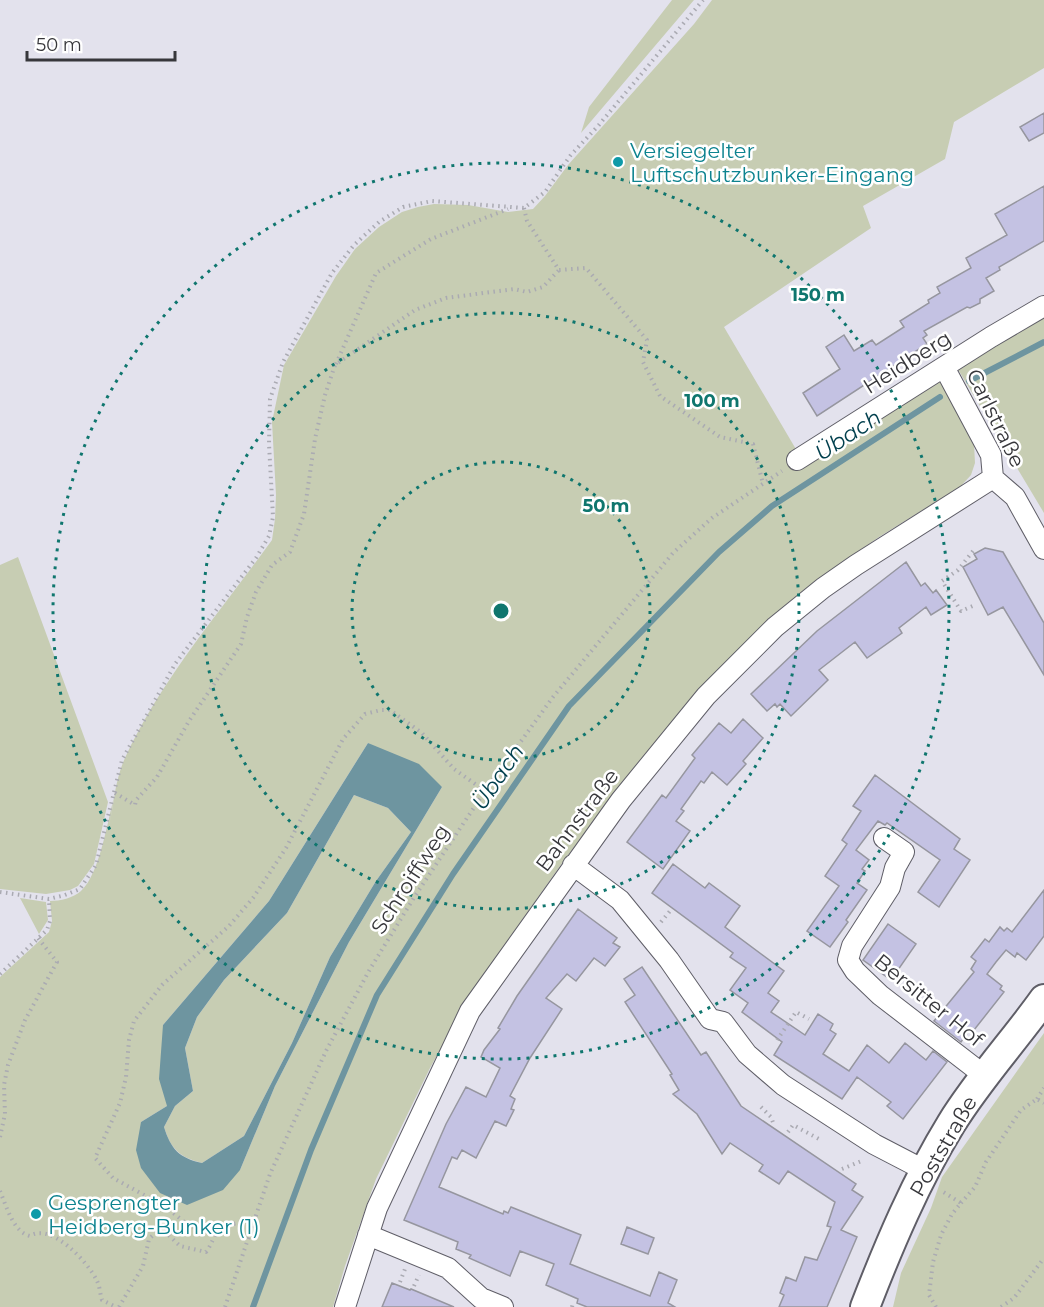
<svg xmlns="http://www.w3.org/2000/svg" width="1044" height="1307" font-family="Montserrat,sans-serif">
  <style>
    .green { fill: #c7cdb3; fill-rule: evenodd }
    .water { fill: #6e95a0; fill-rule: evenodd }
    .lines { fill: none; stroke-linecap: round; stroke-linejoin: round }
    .stream { stroke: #6e95a0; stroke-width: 6 }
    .building { fill: #c4c2e3; stroke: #96969f; stroke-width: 1.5 }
    .street-casing { stroke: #5f5e67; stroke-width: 22 }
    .secondary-casing { stroke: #5f5e67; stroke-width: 32 }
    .path { stroke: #aaaab2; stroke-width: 4; stroke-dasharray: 1.5 4.5; stroke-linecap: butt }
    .street { stroke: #fff; stroke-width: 20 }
    .secondary { stroke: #fff; stroke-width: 28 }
    .ring { fill: none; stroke: #0f766e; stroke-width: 3; stroke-dasharray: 3 6 }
    .culture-dot { fill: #0f9aa8; stroke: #fff; stroke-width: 2 }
    .labels { text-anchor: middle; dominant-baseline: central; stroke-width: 5; stroke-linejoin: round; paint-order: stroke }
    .culture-label { font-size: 21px; fill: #0d838f; stroke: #fff; text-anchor: start }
    .street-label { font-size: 21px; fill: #37373b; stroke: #fff }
    .water-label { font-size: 22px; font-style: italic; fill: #003f4d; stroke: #fff }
    .centre { fill: #0f766e; stroke: #fff; stroke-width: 3 }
    .ring-label { font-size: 18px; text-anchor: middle; font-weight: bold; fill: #0f766e; stroke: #fff; stroke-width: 5; stroke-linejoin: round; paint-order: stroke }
  </style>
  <rect width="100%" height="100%" fill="#e3e2ed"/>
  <path class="green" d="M672 0H694L581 133 589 107Z
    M712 0H1044V68L954 122 945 159 863 206 871 228 724 327 797 451 938 378 974 444 975 463 971 475 960 487 879 537 819 579 728 660 673 721 565 859 475 987 430 1068 376 1179 345 1266 333 1307H0V977L49 932 52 921 50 901C60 901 73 898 81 891 100 874 108 818 115 793L109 826C113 805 116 777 125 758 162 678 221 611 272 540L275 519 276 495 272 422 284 365 336 276 355 249 379 227 402 212 418 207 434 204 468 205 508 212 533 209 545 196 568 165 694 24ZM368 743 442 787 349 942 275 1086 240 1170 141 1168V1122L167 1106 163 1025 269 901Z
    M1044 311V513L956 366Z
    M18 557 108 802 94 864 78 886 70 890 46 894 0 889V565Z
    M354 795 388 808 411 832 376 881 330 957 292 1043 244 1136 202 1163C179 1157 171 1149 164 1127L175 1106 193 1091 185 1048 197 1017 224 980 287 913Z
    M20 898 46 902 48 920 39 934Z
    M1044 1033V1307H893L901 1273 931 1208 942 1177Z"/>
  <path class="water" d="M368 743 419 764 442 787 349 942 275 1086 240 1170 223 1190 187 1205 160 1193 141 1168 136 1150 141 1122 167 1106 159 1079 163 1025 269 901ZM354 795 388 808 411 832 376 881 330 957 292 1043 244 1136 202 1163C179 1158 171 1149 164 1127L175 1106 193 1091 185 1048 197 1017 224 980 287 913Z"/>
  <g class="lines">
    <path class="stream" d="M969 381 1044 342
      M253 1307 311 1150 377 995 453 874 569 706 719 552 772 506 940 397"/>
  </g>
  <path class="building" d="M1044 113V133L1029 141 1020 127Z
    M1044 186V241L999 267 1000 270 986 278 994 291 980 299V303L970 308 967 307 924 331 927 335 923 338 927 344 817 416 803 393 840 369 826 347 844 335 854 351 872 340 876 345 904 327 900 321 929 303 928 300 940 293 937 287 971 268 966 258 1007 235 995 214Z
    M985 548 1003 552 1044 623V675L1003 607 988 615 963 567 977 559 974 554Z
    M906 562 921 586 925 583 933 593 936 590 947 605 931 615 926 607 899 628 902 633 867 658 855 642 819 670 828 680 791 716 780 704 777 707 775 704 767 711 751 694 817 631Z
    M743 719 763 738 743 761 746 764 727 785 712 772 704 783 701 781 681 809 684 811 676 821 690 831 663 869 627 842 662 795 666 798 695 758 692 755 719 723 731 733Z
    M875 775 960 839 954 849 970 860 939 907 918 892 940 860 887 823 885 825 878 821 856 850 869 860 862 869 865 871 857 883 867 890 846 920 848 922 830 947 807 931 839 886 825 876 847 844 842 840 861 811 853 806Z
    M673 864 705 888 709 883 740 906 725 927 784 971 768 993 779 1001 771 1012 805 1035 818 1014 833 1024 830 1030 836 1034 823 1054 849 1071 867 1045 889 1063 905 1043 926 1060 933 1051 947 1062 903 1119 887 1106 891 1102 857 1077 842 1099 774 1055 782 1042 742 1012 748 1003 730 990 746 968 730 957 733 953 652 893Z
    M1044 890V936L1026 960 1017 953 1015 957 1006 950 996 962 987 974 1002 986 1000 989 1004 992 974 1030 971 1028 961 1042 934 1021 974 972 971 969 976 961 971 957 985 939 989 942 1000 927 1004 931 1007 928 1012 932Z
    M578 909 617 938 613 943 620 947 605 966 594 958 576 981 567 974 546 998 562 1009 530 1058 510 1096 515 1099 511 1109 514 1110 506 1126 495 1121 476 1158 462 1150 457 1159 452 1157 439 1187 503 1214 504 1211 508 1213 511 1207 581 1235 570 1264 650 1296 659 1272 677 1280 668 1303 675 1307H587L577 1303 578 1299 546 1285 554 1264 520 1251 510 1276 469 1258 471 1255 456 1249 458 1242 404 1220 446 1124 466 1087 486 1097 500 1068 481 1057 484 1050 500 1029 498 1028 517 996Z
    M888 924 916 944 891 980 863 960Z
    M642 967 701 1055 706 1052 741 1106 856 1184 852 1190 863 1197 841 1230 857 1237 827 1307H779L784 1295 780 1293 786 1277 796 1281 805 1257 817 1260 831 1227 827 1226 835 1202 788 1171 779 1184 759 1171 763 1165 730 1143 722 1154 697 1114 673 1094 679 1090 670 1075 672 1074 625 1002 635 995 624 979Z
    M627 1227 654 1238 648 1254 621 1244Z
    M392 1283 410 1290 411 1289 454 1307H382Z"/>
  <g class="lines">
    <defs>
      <path id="street" d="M944 367 991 455 993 478 1015 497 1044 549
        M797 460 991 337 1044 306
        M884 838 904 852 895 868 890 887 852 946 848 960 855 971 880 995 985 1076
        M573 865 620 900 669 960 710 1019 723 1022 747 1054 783 1085 874 1144 926 1171
        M368 1235 448 1268 481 1298 503 1307
        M345 1307 377 1208 470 1011 621 800 706 696 775 627 823 588 856 565 993 478"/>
      <path id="secondary" d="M865 1307C889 1245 916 1181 951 1124 978 1080 1014 1041 1044 999"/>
    </defs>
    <use href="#street" class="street-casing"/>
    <use href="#secondary" class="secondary-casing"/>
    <path class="path" d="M524 208 527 221 559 270 586 268 647 340 643 362 660 396 720 437 753 444 763 484
      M336 364 376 273 431 239 508 209
      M973 551 958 570 942 581 961 611 975 605
      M115 793 135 805 136 800 157 777 189 721 241 644 247 617 256 592 272 565 290 552 304 514 315 439 325 395 335 365 415 310 446 298 514 289 527 292 543 287 559 270
      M0 892 49 899 65 895 80 889 96 865 122 760 175 664 256 558 269 536 273 517 269 444 270 399 283 362 332 273 354 245 379 222 403 207 432 201 524 208 545 192 570 156 598 126 703 0
      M661 922 670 911
      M0 974 47 930 50 921 49 899
      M777 1040 796 1012 809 1019
      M1037 1099 1044 1088
      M761 1107 771 1117 774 1125
      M788 1132 793 1125 819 1139
      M0 1137 5 1114 4 1085 8 1065 25 1020 57 962 38 938
      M842 1169 864 1160
      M0 1191C6 1205 13 1232 30 1236 51 1222 89 1263 97 1281 100 1287 100 1294 102 1300L116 1307
      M961 1203 975 1187 986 1162 1021 1110 1037 1099 1044 1103
      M253 1220 203 1230 188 1225 166 1207 113 1178 95 1158 120 1103 126 1077 129 1040 134 1021 162 985 229 926 253 898 286 848 343 739 365 714 381 710H390L422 733 454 769 485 791
      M400 1282 405 1269
      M414 1286 419 1275
      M119 1307 143 1266 149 1239 161 1228 180 1246 206 1252C212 1244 214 1235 220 1227
      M225 1307 270 1174 326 1051 370 969 415 896 485 791 553 697 673 553 712 518 782 471
      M572 1307 573 1303
      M936 1307 929 1295 933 1262 941 1235 952 1214 961 1203 940 1190
      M1001 1307 1014 1298 1044 1258"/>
    <use href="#street" class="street"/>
    <use href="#secondary" class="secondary"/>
  </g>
  <g class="ring">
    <circle cx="501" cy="611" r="149"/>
    <circle cx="501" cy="611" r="298"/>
    <circle cx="501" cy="611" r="448"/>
  </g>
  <g class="culture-dot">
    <circle cx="618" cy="162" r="6"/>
    <circle cx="36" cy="1214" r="6"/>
  </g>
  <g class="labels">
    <g class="culture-label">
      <text x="630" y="150">Versiegelter<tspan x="630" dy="24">Luftschutzbunker-Eingang</tspan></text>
      <text x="48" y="1202">Gesprengter<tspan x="48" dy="24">Heidberg-Bunker (1)</tspan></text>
    </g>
    <g class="street-label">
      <text transform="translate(907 362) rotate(-32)">Heidberg</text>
      <text transform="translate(996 418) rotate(64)">Carlstraße</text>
      <text transform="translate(577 820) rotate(-53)">Bahnstraße</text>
      <text transform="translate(410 879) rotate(-57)">Schroiffweg</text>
      <text transform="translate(929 1000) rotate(39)">Bersitter Hof</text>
      <text transform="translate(943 1146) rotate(-60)">Poststraße</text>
    </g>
    <g class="water-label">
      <text transform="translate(848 435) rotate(-33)">Übach</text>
      <text transform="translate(498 777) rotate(-56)">Übach</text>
    </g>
  </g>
  <circle cx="501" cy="611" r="9" class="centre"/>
  <g class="ring-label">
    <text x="818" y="301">150 m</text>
    <text x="712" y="407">100 m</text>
    <text x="606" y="512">50 m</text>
  </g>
  <path d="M27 51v9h148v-9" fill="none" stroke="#37373b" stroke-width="3"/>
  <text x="36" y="51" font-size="18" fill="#37373b" stroke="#ffffff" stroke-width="4.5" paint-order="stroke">50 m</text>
</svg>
